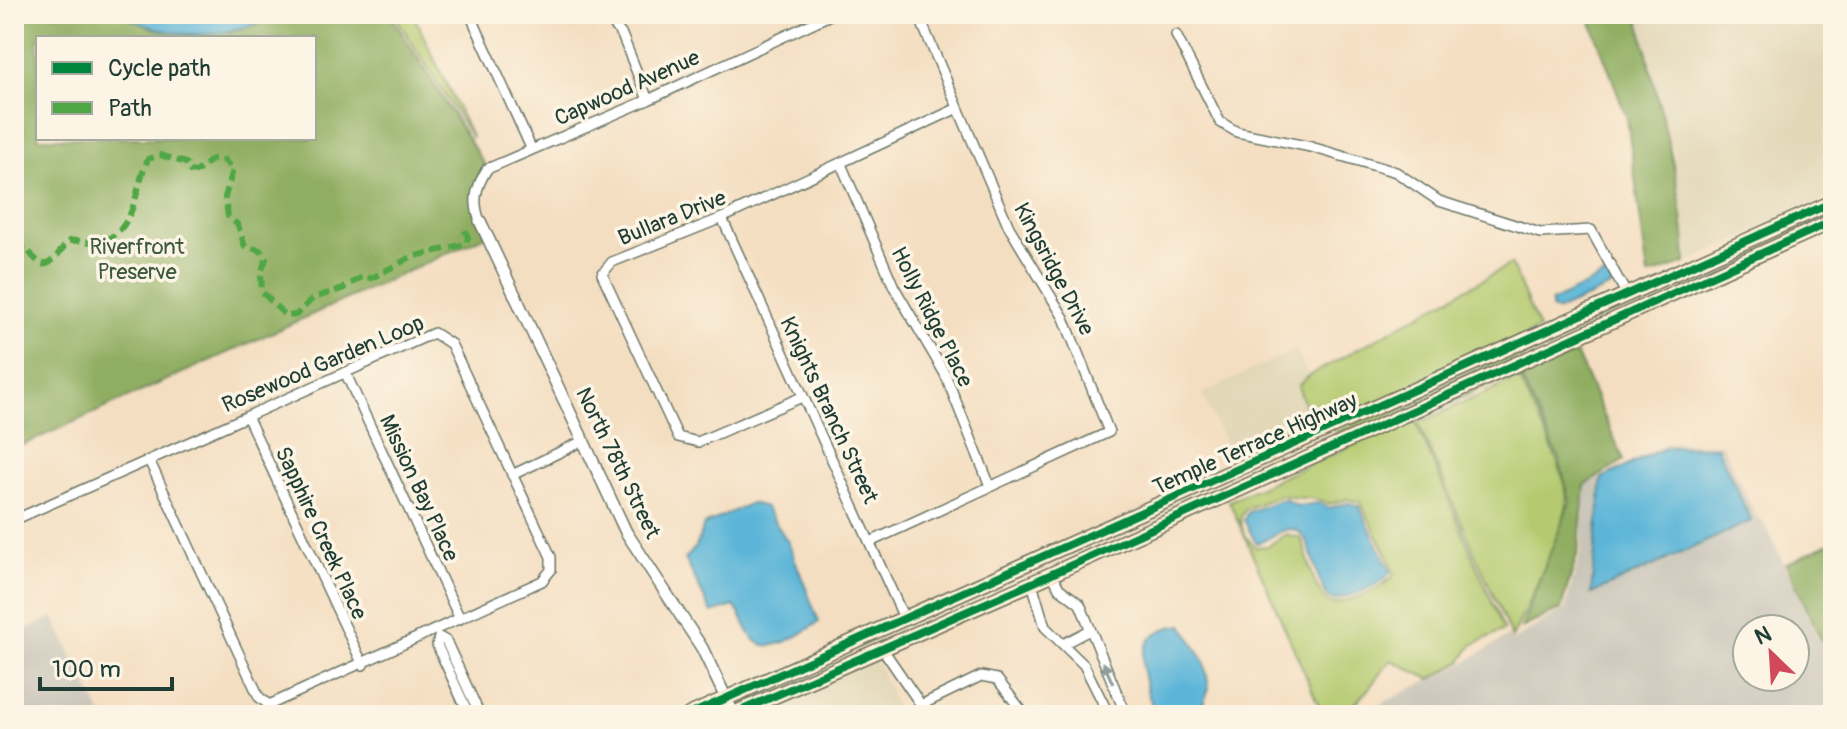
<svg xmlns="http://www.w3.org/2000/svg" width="1847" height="729" font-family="Pangolin,sans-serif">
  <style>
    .built { fill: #e2d7b7 }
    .industrial { fill: #c8c4b8; fill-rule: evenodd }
    .green { fill: #b5ca6f; stroke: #6a8452; stroke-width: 2; fill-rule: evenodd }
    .forest { fill: #90ae62; stroke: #58764b; stroke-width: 2; fill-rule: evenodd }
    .water { fill: #5bb5d8; stroke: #3d7986; stroke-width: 2 }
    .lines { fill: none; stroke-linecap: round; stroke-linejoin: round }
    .minor-casing { stroke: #6a7565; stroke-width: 12 }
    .tertiary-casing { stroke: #6a7565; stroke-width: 14 }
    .primary-casing { stroke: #6a7565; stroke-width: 17 }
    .minor { stroke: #fff; stroke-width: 9 }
    .tertiary { stroke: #fff; stroke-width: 11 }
    .primary { stroke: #f7be88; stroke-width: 14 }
    .quiet { stroke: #4fa644; stroke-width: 6; stroke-dasharray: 12 6; stroke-linecap: butt }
    .cycleway-casing { stroke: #fcf5e5; stroke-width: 13 }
    .cycleway { stroke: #00873e; stroke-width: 8 }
    .oneway { fill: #8f9e9a }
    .labels { text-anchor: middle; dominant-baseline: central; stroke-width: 7; stroke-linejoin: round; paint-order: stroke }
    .street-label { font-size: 22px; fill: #1f3d34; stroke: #fcf5e5 }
    .park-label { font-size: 22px; fill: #3d5940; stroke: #fcf5e5 }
  </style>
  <rect width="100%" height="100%" fill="#fcf5e5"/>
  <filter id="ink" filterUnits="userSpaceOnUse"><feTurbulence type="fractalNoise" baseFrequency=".0125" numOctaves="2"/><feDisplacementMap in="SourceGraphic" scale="16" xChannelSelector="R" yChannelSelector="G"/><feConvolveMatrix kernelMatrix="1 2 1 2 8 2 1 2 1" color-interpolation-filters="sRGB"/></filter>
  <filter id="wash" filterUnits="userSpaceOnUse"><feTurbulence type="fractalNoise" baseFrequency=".006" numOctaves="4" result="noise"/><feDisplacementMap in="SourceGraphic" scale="32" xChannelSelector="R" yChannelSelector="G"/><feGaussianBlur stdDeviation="1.8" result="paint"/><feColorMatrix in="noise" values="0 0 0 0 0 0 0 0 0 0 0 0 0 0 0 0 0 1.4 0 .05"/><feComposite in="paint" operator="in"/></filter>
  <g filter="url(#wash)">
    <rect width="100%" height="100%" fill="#f4dec1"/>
    <path class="built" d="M1638 14H1833V123L1827 124 1823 137 1833 168V196L1686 263 1675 156Z
      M1296 349 1309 376 1298 386 1311 422 1329 416 1332 423 1236 467 1202 394Z
      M876 660 900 715H755L760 710Z"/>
    <path class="industrial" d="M1668 443 1722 444 1755 515 1765 524 1833 669V715H1358L1461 665 1508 636 1512 641 1565 609 1581 551 1586 485ZM1747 629H1795V677H1747Z
      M53 617 102 715H14V635Z"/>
    <path class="green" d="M394 14H413L472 138Z
      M1511 264 1539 329 1332 423 1329 416 1311 422 1298 386 1309 376Z
      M1544 338 1547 346 1339 439 1336 432Z
      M1557 353 1415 420 1504 630 1472 645 1461 662 1430 679 1391 660C1371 682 1358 715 1323 715L1229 501ZM1281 495C1297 500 1314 495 1329 504L1348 499 1360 502 1387 554 1394 575C1380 591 1353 600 1332 604 1311 591 1310 560 1301 538L1286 534 1268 546 1255 547 1244 535 1240 519 1245 509Z
      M1519 378C1532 409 1566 468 1567 500 1568 520 1523 615 1512 638L1418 423Z"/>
    <path class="forest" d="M14 14H119L153 28 189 36 236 31 287 14H390L487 169 475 207 486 236 14 449ZM38 38H314V138H38Z
      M1588 14H1638C1655 97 1683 177 1686 263L1648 276 1627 118Z
      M1576 353 1624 460 1585 485 1578 551 1561 609 1521 628 1570 502 1559 459 1521 378Z
      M1833 541V665L1786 564Z"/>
    <path class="water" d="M119 14H287C219 37 187 45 119 14Z
      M1606 275 1613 283 1611 287 1557 311 1551 309V302Z
      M1667 447H1717L1751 521 1591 594 1602 478Z
      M1283 499 1298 506 1319 503 1328 508 1349 503 1359 506 1391 572C1379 587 1351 596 1333 600 1311 586 1316 529 1290 529 1277 530 1269 541 1256 543L1244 520 1248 512Z
      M751 503 765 507 788 542 819 622C804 632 770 657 754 639 745 630 743 616 734 606L712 613 685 559 696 547 704 525Z
      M1183 625 1204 661 1207 677 1209 689 1198 715H1156C1141 679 1127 630 1183 625Z"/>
  </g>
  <g filter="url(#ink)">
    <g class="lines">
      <defs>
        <path id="minor" d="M470 14 531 148
          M605 14 622 35 648 100
          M1176 35 1220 122 1237 132 1311 147 1396 172 1439 201 1540 233 1591 230 1627 295
          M841 164 894 287 945 374 990 486
          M722 218 904 618
          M480 221C472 201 476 187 487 169L648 100 832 14
          M434 333 451 344 551 557V570L542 581 269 705 259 697 149 460Z
          M345 372 460 619
          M802 397 698 442 678 437 602 274 612 262 722 218 958 108
          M247 416 363 665
          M512 475 583 441
          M14 520 149 460
          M870 542 1109 432 1064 318 1009 227 918 14
          M1052 574 1059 588 1080 604 1126 715
          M1032 583 1045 627 1084 665 1109 715
          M1063 644 1090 630
          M882 648 921 705 923 715
          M921 705 981 676 997 679 1025 715
          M469 715 437 645 439 637 446 641 480 715"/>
        <path id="tertiary" d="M480 221 626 532 702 648 734 715"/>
        <path id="primary" d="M689 715 1833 202
          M731 715 1032 583 1833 221"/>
      </defs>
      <use href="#minor" class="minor-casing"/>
      <use href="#tertiary" class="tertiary-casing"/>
      <use href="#primary" class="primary-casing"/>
      <use href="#minor" class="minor"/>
      <use href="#tertiary" class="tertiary"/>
      <use href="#primary" class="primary"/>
      <path class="quiet" d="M14 248 26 247C47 280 52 259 69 241 78 240 93 243 102 241 137 230 135 185 148 159L160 155 186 163 190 171 196 172 212 159 224 160 233 170 225 197 228 216 238 225 245 247 260 250 266 259 261 273 262 292 286 316 296 315 313 298 342 289 362 277 372 278 411 257 466 244 468 237 463 226"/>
      <defs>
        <path id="cycleway" d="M689 715 1833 202
          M731 715 1032 583 1833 221"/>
      </defs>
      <use href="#cycleway" class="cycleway-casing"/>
      <use href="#cycleway" class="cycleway"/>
    </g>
    <defs><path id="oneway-solid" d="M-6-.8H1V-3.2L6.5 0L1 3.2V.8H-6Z" transform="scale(2)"/></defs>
    <use class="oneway" href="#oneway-solid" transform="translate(1108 673) rotate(-114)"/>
  </g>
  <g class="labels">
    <g class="street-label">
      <text transform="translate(627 88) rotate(-24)">Capwood Avenue</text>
      <text transform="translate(672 218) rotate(-22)">Bullara Drive</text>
      <text transform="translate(1054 269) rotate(62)">Kingsridge Drive</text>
      <text transform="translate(932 317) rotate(63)">Holly Ridge Place</text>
      <text transform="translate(323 364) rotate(-23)">Rosewood Garden Loop</text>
      <text transform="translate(829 410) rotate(65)">Knights Branch Street</text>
      <text transform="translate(1255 444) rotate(-24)">Temple Terrace Highway</text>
      <text transform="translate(618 463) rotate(64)">North 78th Street</text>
      <text transform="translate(419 488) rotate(65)">Mission Bay Place</text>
      <text transform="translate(321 533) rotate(65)">Sapphire Creek Place</text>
    </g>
    <g class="park-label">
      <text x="137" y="247">Riverfront<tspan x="137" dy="25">Preserve</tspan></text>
    </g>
  </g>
  <rect width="1847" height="729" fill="none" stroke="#fcf5e5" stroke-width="48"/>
  <rect x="36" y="36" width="280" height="104" fill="#fcf5e5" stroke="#a4ab9e" stroke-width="2"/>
  <rect x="52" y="62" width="40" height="12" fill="#00873e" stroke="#a4ab9e" stroke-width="2"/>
  <text x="108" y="76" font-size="24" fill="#1f3d34">Cycle path</text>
  <rect x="52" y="102" width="40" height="12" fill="#4fa644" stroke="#a4ab9e" stroke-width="2"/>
  <text x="108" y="116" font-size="24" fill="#1f3d34">Path</text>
  <g transform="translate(1771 653) rotate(335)"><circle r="38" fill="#fcf5e5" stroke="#a4ab9e" stroke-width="2"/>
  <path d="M0-6L14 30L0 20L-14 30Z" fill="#d1495b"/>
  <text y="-12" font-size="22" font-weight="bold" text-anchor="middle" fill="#1f3d34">N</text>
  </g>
  <path d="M40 677v12h132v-12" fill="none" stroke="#1f3d34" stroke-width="4"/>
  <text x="52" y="677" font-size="24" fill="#1f3d34" stroke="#fcf5e5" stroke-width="6" paint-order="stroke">100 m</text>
</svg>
